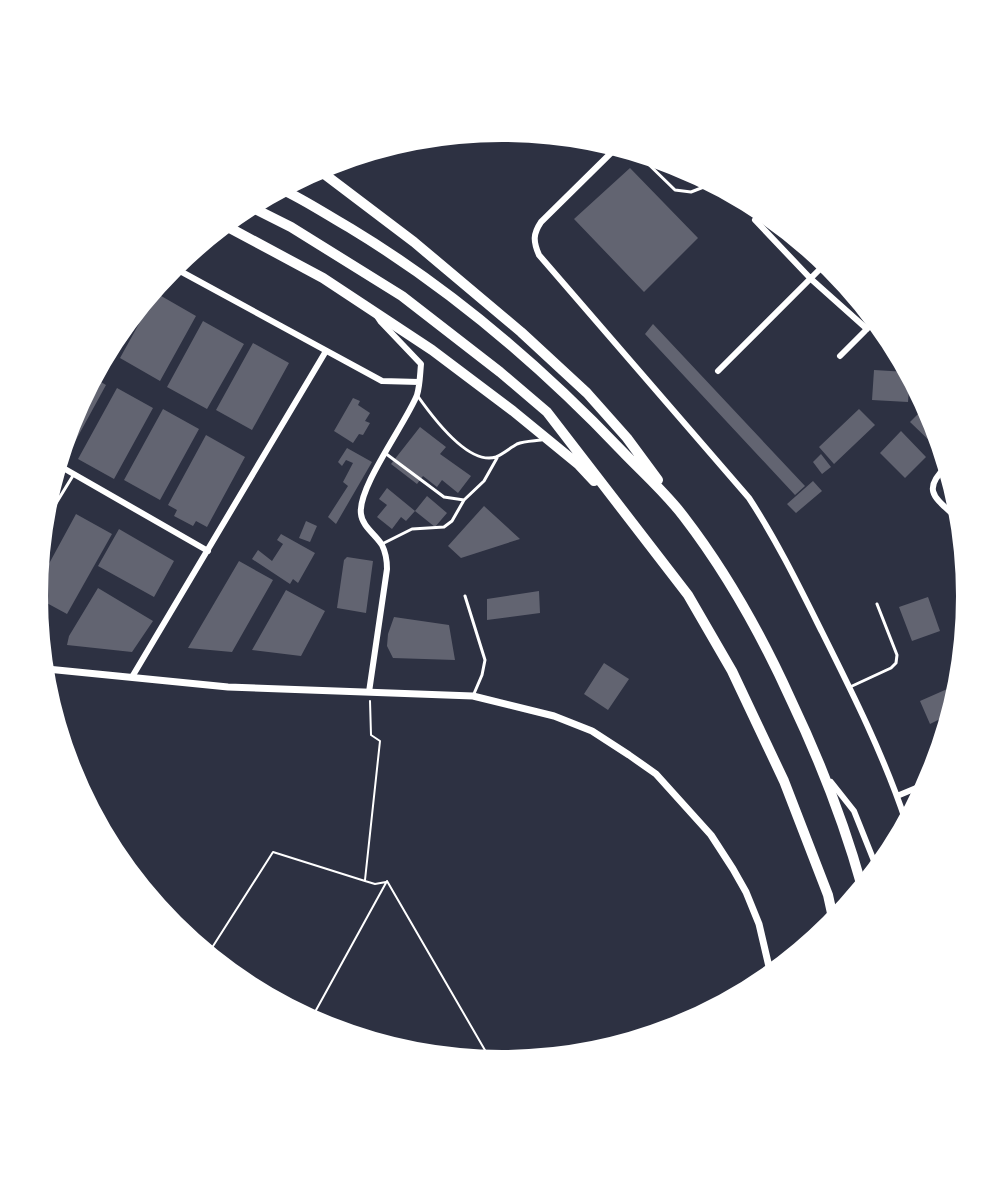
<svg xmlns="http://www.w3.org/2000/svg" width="1004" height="1192" font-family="'Times New Roman',serif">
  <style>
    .building { fill: #626471 }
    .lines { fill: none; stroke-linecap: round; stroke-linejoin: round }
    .path { stroke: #fff; stroke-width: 2 }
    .service { stroke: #fff; stroke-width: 3 }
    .minor { stroke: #fff; stroke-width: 6 }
    .tertiary { stroke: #fff; stroke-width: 7 }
    .trunk { stroke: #fff; stroke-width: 10 }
    .rim { fill: none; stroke: #fff; stroke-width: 4 }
  </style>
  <rect width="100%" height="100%" fill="#2d3142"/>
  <path class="building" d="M630 168 698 238 644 292 574 219Z
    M156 293 196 316 160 381 120 358Z
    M203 321 244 344 207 409 167 387Z
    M653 324 805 486 795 495 645 334Z
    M253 343 289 363 252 430 216 410Z
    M874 370 907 372 910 376 908 402 872 400Z
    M94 378 106 385 71 449 62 445 68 416Z
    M117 388 153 408 114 479 78 459Z
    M353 398 360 401 358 405 370 413 365 421 370 423 363 435 359 434 353 443 334 431Z
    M928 404 936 417 941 442 936 447 910 422Z
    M163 409 199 429 160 500 124 480Z
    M859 409 875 425 834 464 819 447Z
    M420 427 446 447 440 454 471 476 458 493 442 480 437 487 423 476 417 484 391 464Z
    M901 431 926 457 905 478 880 453Z
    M206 435 245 457 207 527 196 521 193 526 174 516 177 510 168 505Z
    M347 448 372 462 336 524 328 517 348 486 343 482 353 463 346 460 342 466 338 462Z
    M821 454 831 467 822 474 813 462Z
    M813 481 822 491 796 513 787 504Z
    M387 488 415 511 427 496 447 513 435 527 415 511 406 521 401 517 392 529 377 517 387 505 379 499Z
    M484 506 520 539 461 558 448 546Z
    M76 514 112 534 67 614 32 595Z
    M306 521 317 526 310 542 299 538Z
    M119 529 174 561 154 597 98 566Z
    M281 534 315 553 298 583 293 579 290 584 252 559 258 550 272 561 283 544 277 540Z
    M347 557 373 561 366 613 337 608 344 560Z
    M239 561 273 580 232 652 188 648Z
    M98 588 153 621 132 652 67 645 69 636Z
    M286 590 325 611 301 656 252 650Z
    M539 591 540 613 487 620V599Z
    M928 597 940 631 912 641 899 607Z
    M394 617 449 625 455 660 393 658 387 646 388 634Z
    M604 663 629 679 608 710 584 694Z
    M954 686 948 715 930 724 920 701Z"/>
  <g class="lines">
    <path class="path" d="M365 880 380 741 371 735 370 701
      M208 954 273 852 365 881 375 884 386 882
      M312 1012H315L387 881 493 1064"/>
    <path class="service" d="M637 153 675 190 691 192 714 183
      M417 395C431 415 468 466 496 457 503 454 510 448 517 444 524 441 534 441 541 440
      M385 453 444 497 464 500 484 481 497 458
      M47 518 74 474
      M382 544 412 529 444 527 452 521 464 500
      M465 596 485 660 482 675 473 696
      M850 687 891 668 896 663 897 655 877 604"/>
    <path class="minor" d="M615 149 541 222C533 234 533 241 539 255L749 498C777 541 799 586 822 632 853 694 884 756 906 822
      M755 220 811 279 867 329
      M169 265 382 381 419 382
      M840 356 874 322
      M718 371 829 260
      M58 465 208 551
      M946 467C920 491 937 499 957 518
      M132 677 326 351
      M369 692 387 569C387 561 386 553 382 545 376 535 362 526 361 514 357 488 406 423 417 395 420 385 420 374 421 364L381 322 377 316
      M831 782 854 811 876 866
      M897 796 933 781
      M257 987 304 1012 301 1016"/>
    <path class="tertiary" d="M47 669 228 687 473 696 554 716 592 731 629 755 656 774 711 835 733 869 746 892 759 924 770 971"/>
    <path class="trunk" d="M315 167 414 242 521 332 587 393 627 438 658 480
      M281 189C305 200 327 215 350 228 451 289 540 365 622 451 642 472 666 493 684 517 727 573 762 636 791 700 820 761 844 822 862 887
      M253 208 291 227 402 296 500 372 547 412 688 595 732 671 784 781 828 895 835 927
      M226 226 323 278 432 350 513 411 579 465 594 481"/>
  </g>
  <path d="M0 0H1004V1192H0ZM46 596a456 456 0 1 1 912 0a456 456 0 1 1-912 0Z" fill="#fff" fill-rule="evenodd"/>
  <path class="rim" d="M46 596a456 456 0 1 1 912 0a456 456 0 1 1-912 0Z"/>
</svg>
